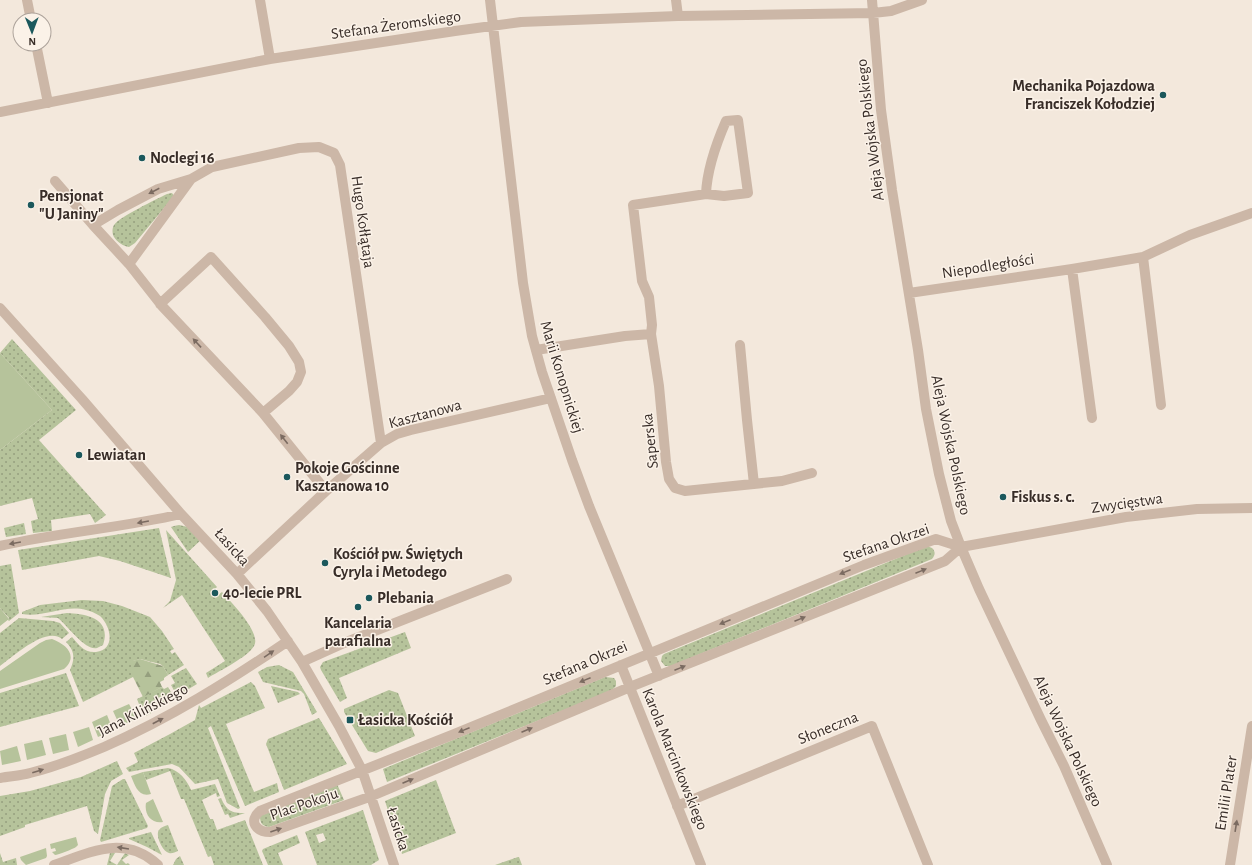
<svg xmlns="http://www.w3.org/2000/svg" width="1252" height="865" font-family="'Alegreya Sans',sans-serif">
  <style>
    .grass { fill: url(#grass-dots); fill-rule: evenodd }
    .forest { fill: url(#forest-firs) }
    .green { fill: #b6c39b }
    .lines { fill: none; stroke-linecap: round; stroke-linejoin: round }
    .minor { stroke: #ccb7a7; stroke-width: 10 }
    .oneway { fill: #7b6b61 }
    .poi-dot { fill: #1b585c; stroke: #fbf2e8; stroke-width: 1.5 }
    .labels { text-anchor: middle; dominant-baseline: central; stroke-width: 3; stroke-linejoin: round; paint-order: stroke }
    .street-label { font-size: 16px; fill: #382d28; stroke: #fbf2e8 }
    .poi-label { font-size: 16px; font-weight: bold; fill: #382d28; stroke: #fbf2e8; text-anchor: start }
  </style>
  <defs>
    <pattern id="grass-dots" width="8" height="8" patternUnits="userSpaceOnUse"><rect width="8" height="8" fill="#b6c39b"/><path d="M2 2h.1M6 6h.1" fill="none" stroke="#959f7e" stroke-width="1.8" stroke-linecap="round"/></pattern>
    <pattern id="forest-firs" width="22" height="20" patternUnits="userSpaceOnUse"><rect width="22" height="20" fill="#b6c39b"/><path d="M5 1l3.5 6h-7zM16 11l3.5 6h-7z" fill="#959f7e"/></pattern>
  </defs>
  <rect width="100%" height="100%" fill="#f3e8dc"/>
  <path class="grass" d="M172 193 174 196 135 243 129 247C123 246 117 242 114 237 112 234 112 228 114 225 119 217 157 199 167 194Z
    M12 339 76 410 39 440 106 515 95 523 90 514 51 520 52 531 33 533 31 521 38 519 32 498 0 506V450L52 410 0 353Z
    M24 523 26 534 6 537 4 528Z
    M179 525 188 527 202 539 188 552 171 527 174 526Z
    M159 528 171 578 120 561 99 556 22 570 18 550Z
    M166 530 217 587 214 590 218 595 222 592C230 601 262 633 254 646 248 657 219 671 208 678L206 673 225 661 182 595 163 608 170 601 176 580Z
    M927 546 932 548C936 552 935 555 932 559L671 666H665L661 661 662 656 664 654Z
    M11 564 19 613 9 621 8 620 9 618 0 608V566Z
    M82 600 103 601 122 606 150 617 162 631 174 649 170 651 172 654 175 652 184 665 168 675 163 666 160 664 140 659 133 661V677L83 702 70 670C75 659 75 651 66 642L72 637C79 645 84 653 96 652 116 650 111 626 100 616 95 613 91 611 86 610 65 604 43 618 22 614V612L40 605Z
    M67 613C86 614 112 618 103 645 101 646 99 647 97 648 85 651 67 625 58 618L41 617Z
    M19 618 53 621 60 623 69 633 62 639C46 626 14 656 0 666V633Z
    M405 632 411 648 339 678 347 698 340 702 321 670 320 667 323 662Z
    M279 665 293 672 317 712 312 715 304 694 301 691 263 682 258 672 267 667Z
    M186 668 197 684 177 696 171 685 175 683 171 676Z
    M66 673 79 706 0 727V693Z
    M605 677 614 678 616 681V686L611 691 387 782 383 769Z
    M251 682 255 686 265 708 226 724 254 792 277 783 279 792 245 806 211 726 208 728 240 808 238 809 227 803 218 779 195 784 179 767 172 764 129 772 126 768 138 762 134 753 170 734 195 720 199 705 201 708Z
    M271 686 298 692 300 694 278 703Z
    M162 687 164 689 168 687 175 699 146 716 142 712 137 699Z
    M389 690 398 693 415 736 376 753 368 751 344 712V709Z
    M319 718 347 764 284 790 266 744 268 739Z
    M117 761 123 774 111 781 105 794 98 834 94 831 87 806 25 825V827L0 836V796L30 791 81 777Z
    M168 768C179 770 187 780 191 790L215 784 220 796 217 797 216 793 202 800 210 819H213L217 830 245 820 263 865H214L211 856 208 857 184 799H181L170 771 146 780 143 772Z
    M123 779H125L148 826 147 828 101 842 100 840 112 786Z
    M436 780 456 833 402 854 385 801Z
    M337 784 344 800 269 827C262 826 260 823 260 816Z
    M221 798C227 811 231 813 245 813L230 818 228 814 225 815 218 799Z
    M363 810 379 860 371 865H317L305 832ZM323 833 326 840 319 843 316 835Z
    M168 825 178 851C175 852 172 854 169 853 162 851 155 835 159 830 161 827 165 826 168 825Z
    M151 832 162 855 147 847 129 839V838Z
    M297 835 300 843 278 853 283 865H268L262 851 263 849Z
    M0 853 3 862 16 858 17 865H0Z
    M110 853H115L110 861 117 865 125 853 129 855 122 860 126 864 128 863 130 865H107Z
    M180 856 184 865H173L176 859Z
    M519 857 522 865H495L518 857Z"/>
  <path class="forest" d="M140 659 163 666 168 675 164 678V680L160 682 162 687 143 697 133 677 132 661Z"/>
  <path class="green" d="M0 353 52 410 0 450Z
    M0 608 9 619 0 626Z
    M52 639C66 644 79 656 64 669L0 689V671L40 643 46 640Z
    M129 704 136 717C131 722 126 724 119 724L113 711Z
    M107 715 113 730 98 737 92 722Z
    M89 727 93 740 78 747 73 732Z
    M66 734 69 750 53 754 49 738Z
    M42 740 46 755 27 760 24 744Z
    M17 746 21 761 2 765 0 751Z
    M143 772 151 794C139 798 135 786 131 776Z
    M153 799 163 822C151 824 144 814 146 803Z
    M76 837 78 845 76 847C73 849 58 855 55 855 54 854 53 853 52 852L56 851 55 848 51 849 50 844Z
    M46 848 47 856 46 858 26 865 21 860 20 857Z"/>
  <g class="lines">
    <path class="minor" d="M27 0 31 20
      M260 0 270 59
      M490 0 523 283 532 336 542 372 572 460 589 506 659 676
      M676 0 678 16
      M872 0 881 110 892 190 918 350 926 409 939 474 951 521 961 547 979 589 1041 720 1064 766 1107 865
      M36 44 48 103
      M0 112 270 59 455 31 521 22 678 16 873 13 891 11 922 0
      M55 181 93 225 129 264 162 306 263 413 326 491
      M93 225 118 210 158 189 191 179 212 167 299 148 319 147 334 153 340 165 381 443
      M1143 257 1161 405
      M129 264 191 179
      M1072 269 1092 418
      M909 293 1072 269 1143 257 1190 235 1252 213
      M160 304 211 257 265 317 289 346 299 362 301 372 297 382 289 391 263 413
      M0 308 82 399 181 514 237 574 267 611 302 662 339 726 362 770 394 865
      M651 334 652 325 649 297 642 281 633 205 706 194 724 196 748 193 738 120 726 121C716 144 707 169 706 194
      M740 345 747 420 754 484
      M536 350 625 336 651 334 659 386 666 462 669 479 675 488 685 491 782 481 812 473
      M0 546C60 532 122 528 181 514
      M961 547 945 561 630 687 372 796 270 832C256 832 248 821 260 811L452 735 864 565 936 539 961 547 1126 517 1197 509 1252 508
      M237 574 326 491 381 443 397 434 411 430 551 398
      M302 662 344 643 507 579
      M621 665 701 865
      M0 778C10 776 20 776 30 773 55 767 80 757 104 747 170 718 229 681 288 641
      M677 806 872 726 928 865
      M54 865C91 852 124 834 158 865
      M1230 865 1252 726"/>
  </g>
  <defs><path id="oneway-solid" d="M-6-.8H1V-3.2L6.5 0L1 3.2V.8H-6Z"/></defs>
  <g class="oneway">
    <use href="#oneway-solid" transform="translate(154 191) rotate(153)"/>
    <use href="#oneway-solid" transform="translate(197 343) rotate(-133)"/>
    <use href="#oneway-solid" transform="translate(284 439) rotate(-128)"/>
    <use href="#oneway-solid" transform="translate(143 522) rotate(170)"/>
    <use href="#oneway-solid" transform="translate(15 543) rotate(170)"/>
    <use href="#oneway-solid" transform="translate(921 571) rotate(-22)"/>
    <use href="#oneway-solid" transform="translate(845 572) rotate(158)"/>
    <use href="#oneway-solid" transform="translate(800 619) rotate(-22)"/>
    <use href="#oneway-solid" transform="translate(725 622) rotate(158)"/>
    <use href="#oneway-solid" transform="translate(269 654) rotate(-34)"/>
    <use href="#oneway-solid" transform="translate(680 668) rotate(-22)"/>
    <use href="#oneway-solid" transform="translate(585 680) rotate(158)"/>
    <use href="#oneway-solid" transform="translate(158 721) rotate(-28)"/>
    <use href="#oneway-solid" transform="translate(464 730) rotate(158)"/>
    <use href="#oneway-solid" transform="translate(527 730) rotate(-23)"/>
    <use href="#oneway-solid" transform="translate(38 771) rotate(-17)"/>
    <use href="#oneway-solid" transform="translate(408 781) rotate(-23)"/>
    <use href="#oneway-solid" transform="translate(1236 826) rotate(-81)"/>
    <use href="#oneway-solid" transform="translate(276 830) rotate(-19)"/>
    <use href="#oneway-solid" transform="translate(123 848) rotate(-171)"/>
  </g>
  <g class="poi-dot">
    <circle cx="1163" cy="95" r="4"/>
    <circle cx="142" cy="158" r="4"/>
    <circle cx="31" cy="205" r="4"/>
    <circle cx="79" cy="455" r="4"/>
    <circle cx="287" cy="477" r="4"/>
    <circle cx="1003" cy="497" r="4"/>
    <circle cx="325" cy="563" r="4"/>
    <circle cx="215" cy="593" r="4"/>
    <circle cx="369" cy="598" r="4"/>
    <circle cx="358" cy="607" r="4"/>
    <rect x="346" y="716" width="8" height="8" rx="2"/>
  </g>
  <g class="labels">
    <g class="street-label">
      <text transform="translate(396 25) rotate(-8)">Stefana Żeromskiego</text>
      <text transform="translate(870 130) rotate(-97)">Aleja Wojska Polskiego</text>
      <text transform="translate(363 222) rotate(82)">Hugo Kołłątaja</text>
      <text transform="translate(988 266) rotate(-9)">Niepodległości</text>
      <text transform="translate(562 377) rotate(73)">Marii Konopnickiej</text>
      <text transform="translate(425 414) rotate(-15)">Kasztanowa</text>
      <text transform="translate(650 441) rotate(-96)">Saperska</text>
      <text transform="translate(951 445) rotate(78)">Aleja Wojska Polskiego</text>
      <text transform="translate(1127 503) rotate(-8)">Zwycięstwa</text>
      <text transform="translate(886 543) rotate(-19)">Stefana Okrzei</text>
      <text transform="translate(232 547) rotate(48)">Łasicka</text>
      <text transform="translate(585 663) rotate(-23)">Stefana Okrzei</text>
      <text transform="translate(143 710) rotate(-27)">Jana Kilińskiego</text>
      <text transform="translate(828 728) rotate(-22)">Słoneczna</text>
      <text transform="translate(1068 741) rotate(65)">Aleja Wojska Polskiego</text>
      <text transform="translate(675 759) rotate(68)">Karola Marcinkowskiego</text>
      <text transform="translate(1226 793) rotate(-81)">Emilii Plater</text>
      <text transform="translate(304 804) rotate(-19)">Plac Pokoju</text>
      <text transform="translate(398 829) rotate(72)">Łasicka</text>
    </g>
    <g class="poi-label">
      <text x="1155" y="86" text-anchor="end">Mechanika Pojazdowa<tspan x="1155" dy="18">Franciszek Kołodziej</tspan></text>
      <text x="150" y="158">Noclegi 16</text>
      <text x="39" y="196">Pensjonat<tspan x="39" dy="18">"U Janiny"</tspan></text>
      <text x="87" y="455">Lewiatan</text>
      <text x="295" y="468">Pokoje Gościnne<tspan x="295" dy="18">Kasztanowa 10</tspan></text>
      <text x="1011" y="497">Fiskus s. c.</text>
      <text x="333" y="554">Kościół pw. Świętych<tspan x="333" dy="18">Cyryla i Metodego</tspan></text>
      <text x="223" y="593">40-lecie PRL</text>
      <text x="377" y="598">Plebania</text>
      <text x="358" y="623" text-anchor="middle">Kancelaria<tspan x="358" dy="18">parafialna</tspan></text>
      <text x="358" y="720">Łasicka Kościół</text>
    </g>
  </g>
  <g transform="translate(32 32) rotate(179)"><circle r="19" fill="#fbf2e8" stroke="#ada39b"/>
  <path d="M0-3L7 15L0 10L-7 15Z" fill="#1b585c"/>
  <text y="-6" font-size="11" font-weight="bold" text-anchor="middle" fill="#382d28">N</text>
  </g>
</svg>
